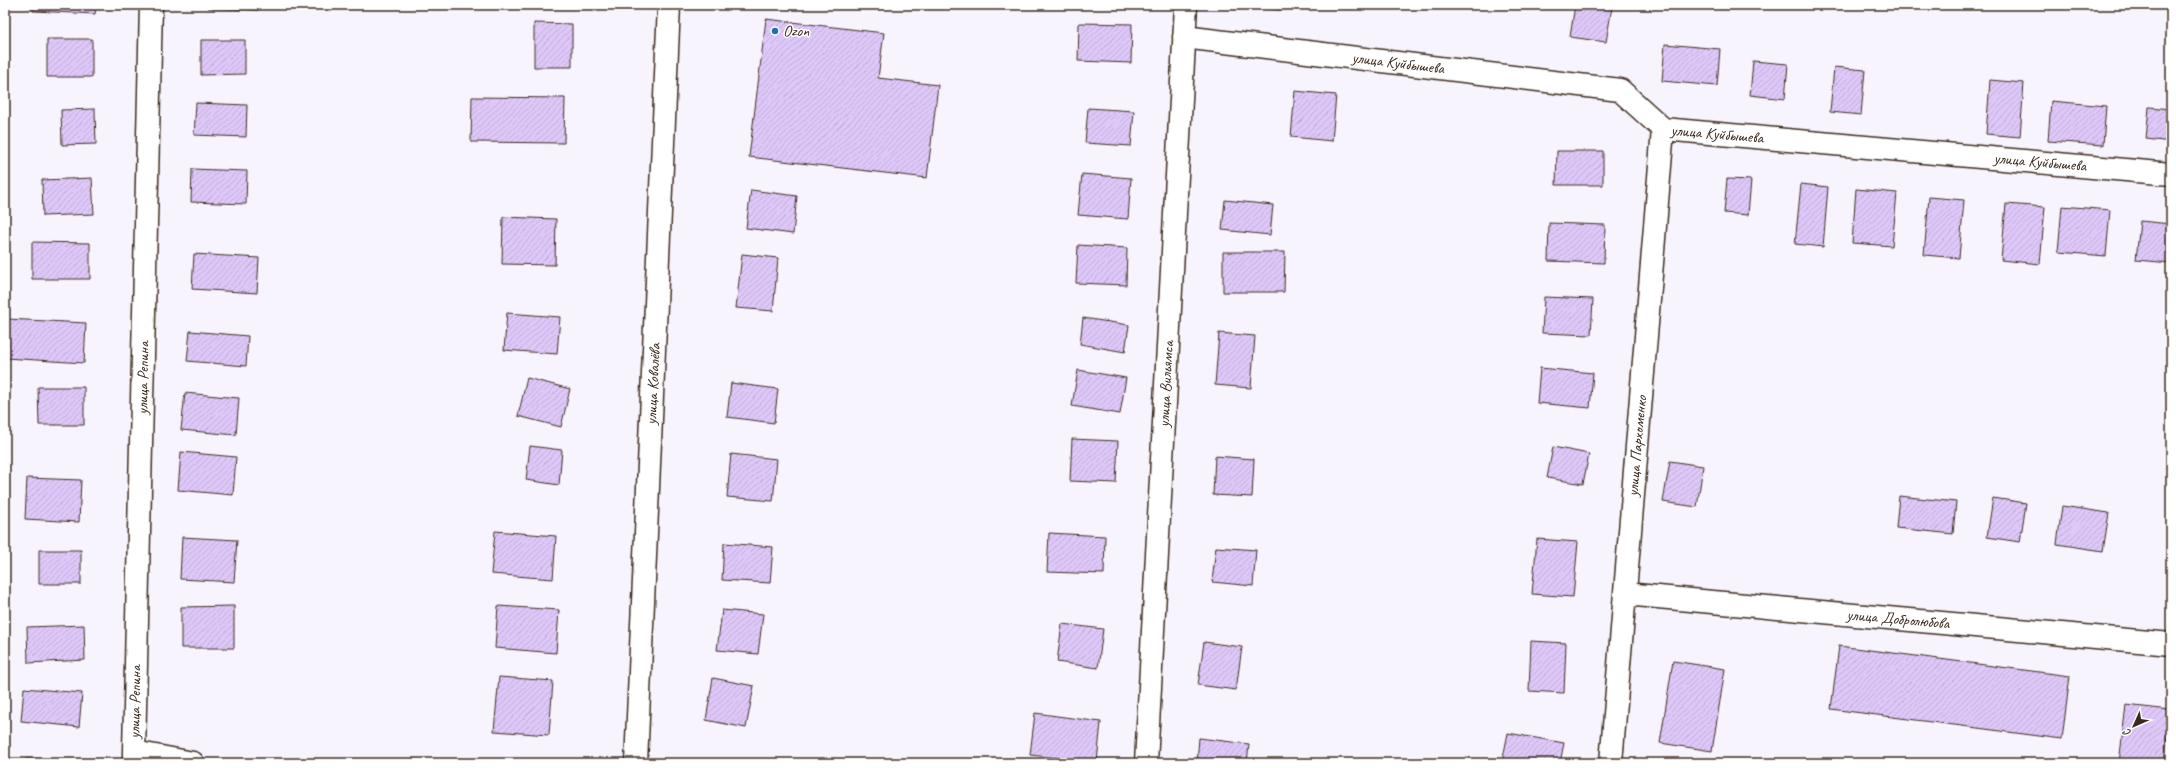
<svg xmlns="http://www.w3.org/2000/svg" width="2176" height="768" font-family="Caveat,sans-serif">
  <style>
    .building { fill: url(#building-hatch); stroke: #3b2a1e }
    .lines { fill: none; stroke-linecap: round; stroke-linejoin: round }
    .minor-casing { stroke: #3b2a1e; stroke-width: 25 }
    .minor { stroke: #fff; stroke-width: 22 }
    .poi-dot { fill: #1f6fb2; stroke: #fff; stroke-width: 1.5 }
    .labels { text-anchor: middle; dominant-baseline: central; stroke-width: 3; stroke-linejoin: round; paint-order: stroke }
    .poi-label { font-size: 16px; fill: #3b2a1e; stroke: #fff; text-anchor: start }
    .street-label { font-size: 16px; fill: #3b2a1e; stroke: #fff }
  </style>
  <defs>
    <pattern id="building-hatch" width="6" height="6" patternUnits="userSpaceOnUse"><rect width="6" height="6" fill="#dec8f9"/><path d="M-1 1l2-2M0 6l6-6M5 7l2-2" fill="none" stroke="#bfacd5"/></pattern>
  </defs>
  <rect width="100%" height="100%" fill="#f8f4fe"/>
  <filter id="ink" filterUnits="userSpaceOnUse"><feTurbulence type="fractalNoise" baseFrequency=".025" numOctaves="2"/><feDisplacementMap in="SourceGraphic" scale="8" xChannelSelector="R" yChannelSelector="G"/><feConvolveMatrix kernelMatrix="1 2 1 2 8 2 1 2 1" color-interpolation-filters="sRGB"/></filter>
  <g filter="url(#ink)">
    <path class="building" d="M33 5H96L95 14 33 11Z
      M208 5H258V10L208 8Z
      M1234 5H1281L1280 10Z
      M1575 5 1612 7 1606 42 1570 37Z
      M766 19 884 33 878 78 938 85 927 178 749 157Z
      M534 23 572 24V67H534Z
      M1079 23 1132 24 1131 63 1078 61Z
      M47 39H92V77H47Z
      M201 40H245V74L201 75Z
      M1665 44 1720 49 1717 86 1662 81Z
      M1753 61 1788 64 1785 99 1750 95Z
      M1834 67 1865 70 1861 115 1830 112Z
      M1990 80 2024 83 2020 137 1986 134Z
      M1295 91 1336 95 1332 141 1291 137Z
      M472 97 565 98 564 143 471 142Z
      M2051 101 2106 106 2103 145 2048 141Z
      M196 103 247 105 246 137 194 135Z
      M2149 107 2171 109V142L2146 139Z
      M1088 108 1134 111 1131 146 1085 143Z
      M95 109 96 144 62 145 61 110Z
      M1557 151H1603V185H1556Z
      M192 169 247 171 246 204 191 202Z
      M1082 174 1131 178 1128 219 1078 215Z
      M92 178 94 214 43 216 42 180Z
      M1727 179 1751 180 1748 215 1724 213Z
      M1801 184 1828 187 1823 247 1795 244Z
      M1856 189 1897 193 1892 246 1852 243Z
      M751 190 797 196 793 234 746 228Z
      M1929 197 1964 200 1959 258 1924 255Z
      M1225 200 1273 205 1270 235 1222 230Z
      M2006 204 2045 207 2040 264 2001 260Z
      M2062 206 2110 210 2106 256 2058 252Z
      M503 217 556 219 555 265 502 264Z
      M2140 221 2171 224V263L2136 260Z
      M1549 223 1605 225 1604 263 1548 261Z
      M32 242 90 243V279H32Z
      M1078 245 1127 248 1126 285 1076 283Z
      M1223 252H1285L1284 292H1223Z
      M194 254 259 258 257 293 192 289Z
      M742 254 778 258 773 311 736 308Z
      M1544 297 1593 299 1591 335 1542 333Z
      M507 313 560 317 557 354 504 350Z
      M1083 318 1129 325 1125 352 1080 344Z
      M7 319 86 323 84 363 5 358Z
      M190 331 248 336 246 366 187 361Z
      M1219 333 1255 336 1251 388 1215 385Z
      M1540 368 1593 373 1590 408 1537 403Z
      M1078 370 1126 378 1120 414 1072 406Z
      M527 378 570 389 561 427 518 416Z
      M731 383 778 389 774 423 727 417Z
      M38 387H84V425H39Z
      M185 393 239 398 236 435 181 430Z
      M1072 439 1118 441 1116 483 1070 481Z
      M530 446 562 450 559 485 526 480Z
      M1553 447 1589 454 1583 484 1547 478Z
      M181 452 236 457 233 495 178 490Z
      M731 454 777 459 773 501 727 497Z
      M1215 456 1254 459 1252 497 1213 495Z
      M1670 461 1703 466 1697 507 1663 502Z
      M27 478 81 480 79 522 25 519Z
      M1899 496 1956 502 1953 534 1896 528Z
      M1993 498 2026 503 2020 542 1987 537Z
      M2062 506 2109 513 2103 551 2057 544Z
      M495 531 556 536 553 579 491 574Z
      M1049 533 1105 536 1104 574 1047 572Z
      M182 537 237 540 234 582 180 579Z
      M1537 539 1578 542 1573 597 1532 594Z
      M724 543 773 547 770 583 722 580Z
      M1216 547 1256 550 1253 586 1212 582Z
      M39 550H81V584H39Z
      M234 606V648H181V607Z
      M498 606 559 610 556 653 495 648Z
      M722 610 763 614 758 654 717 650Z
      M1062 624 1103 629 1098 668 1057 662Z
      M84 625 85 660 28 663 27 627Z
      M1531 641 1566 643 1564 693 1529 691Z
      M1204 642 1242 647 1236 690 1198 685Z
      M1839 646 2070 676 2062 739 1831 709Z
      M1673 661 1725 669 1712 751 1660 743Z
      M499 677 553 681 549 735 494 731Z
      M713 678 754 686 746 728 706 720Z
      M24 688 82 693 79 727 21 721Z
      M2126 705 2170 710 2164 763H2119Z
      M1035 713 1101 722 1097 762 1030 755Z
      M1508 733 1564 743 1560 763H1502Z
      M1199 738 1249 744 1247 763H1197Z
      M26 759 73 760V763H26Z"/>
    <g class="lines">
      <defs>
        <path id="minor" d="M1184 37 1620 90 1663 129 2171 174
          M1625 594 2171 644
          M134 752 151 5
          M134 763V752L193 763
          M636 763 669 5
          M1146 763 1186 5
          M1611 763 1663 129"/>
      </defs>
      <use href="#minor" class="minor-casing"/>
      <use href="#minor" class="minor"/>
    </g>
  </g>
  <circle class="poi-dot" cx="775" cy="31" r="4"/>
  <g class="labels">
    <g class="poi-label">
      <text x="783" y="31">Ozon</text>
    </g>
    <g class="street-label">
      <text transform="translate(1398 63) rotate(7)">улица Куйбышева</text>
      <text transform="translate(1717 134) rotate(5)">улица Куйбышева</text>
      <text transform="translate(2040 162) rotate(5)">улица Куйбышева</text>
      <text transform="translate(143 378) rotate(-89)">улица Репина</text>
      <text transform="translate(653 384) rotate(-87)">улица Ковалёва</text>
      <text transform="translate(1166 384) rotate(-87)">улица Вильямса</text>
      <text transform="translate(1637 446) rotate(-85)">улица Пархоменко</text>
      <text transform="translate(1898 619) rotate(5)">улица Добролюбова</text>
      <text transform="translate(135 702) rotate(-89)">улица Репина</text>
    </g>
  </g>
  <rect width="2176" height="768" fill="none" stroke="#fff" stroke-width="20"/>
  <rect x="10" y="10" width="2156" height="748" fill="none" stroke="#3b2a1e" stroke-width="1.5" filter="url(#ink)"/>
  <g transform="translate(2134 726) rotate(225)" stroke="#ffffff" stroke-width="3" paint-order="stroke">
  <path d="M0-3L7 15L0 10L-7 15Z" fill="#3b2a1e"/>
  <text y="-6" font-size="11" font-weight="bold" text-anchor="middle" fill="#3b2a1e">С</text>
  </g>
</svg>
